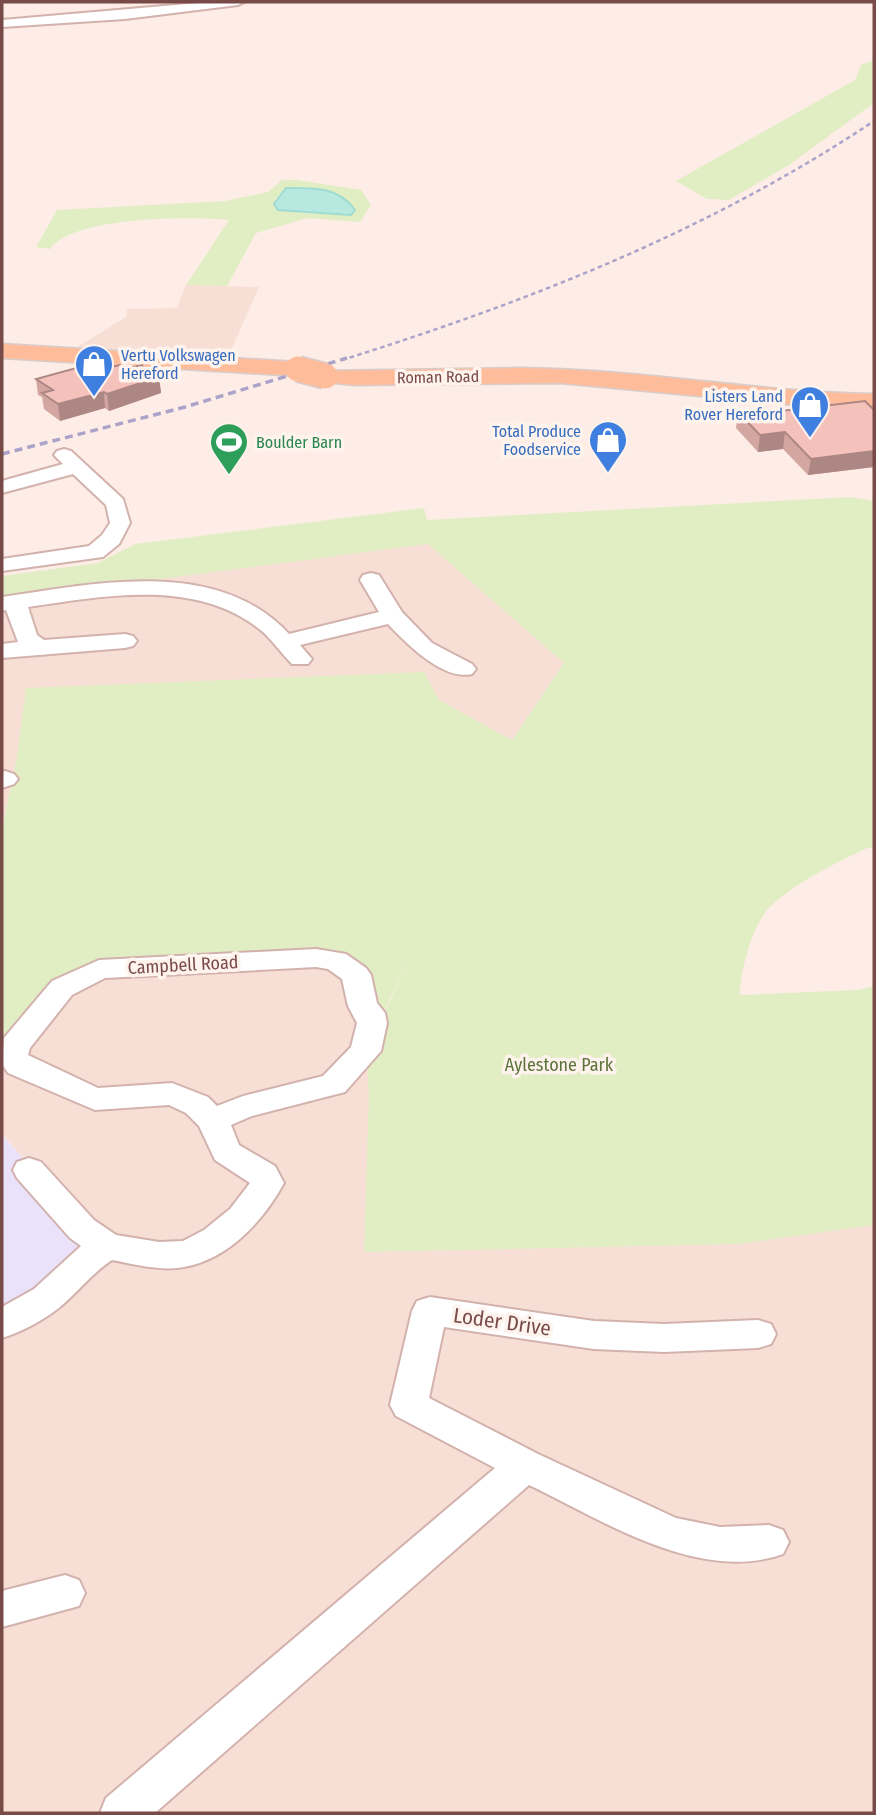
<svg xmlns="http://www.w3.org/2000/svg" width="876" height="1815" font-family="'Fira Sans Condensed',sans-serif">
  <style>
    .residential { fill: #f8dfd6 }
    .education { fill: #eae2fa }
    .green { fill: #e1edc3; fill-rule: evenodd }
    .water { fill: #b8e9e1; stroke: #9edcd2; stroke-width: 2 }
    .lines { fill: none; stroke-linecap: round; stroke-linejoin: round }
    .minor-casing { stroke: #d3b2ad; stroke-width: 4 }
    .major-casing { stroke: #d9cdcc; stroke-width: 3 }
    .minor { fill: #fff; fill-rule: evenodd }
    .major { fill: #ffbc9b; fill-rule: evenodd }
    .rail-far1 { stroke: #aba3c9; stroke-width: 2.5; stroke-dasharray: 4.5 3.5; stroke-linecap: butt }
    .rail { stroke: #aba3c9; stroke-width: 3.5; stroke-dasharray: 8 5; stroke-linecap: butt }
    .major-bridge-casing { stroke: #d9cdcc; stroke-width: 28; stroke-linecap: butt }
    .major-bridge { stroke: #ffbc9b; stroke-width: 25 }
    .wall { fill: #d3a6a1 }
    .shaded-wall { fill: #ac8783 }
    .building { fill: #f5c1bb; stroke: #ac8783; stroke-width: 2 }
    .labels { text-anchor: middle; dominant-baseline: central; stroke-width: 7; stroke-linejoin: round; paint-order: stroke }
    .far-shop-label { font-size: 16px; fill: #366cbe; stroke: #fff3ed; text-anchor: end }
    .far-street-label { font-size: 16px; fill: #794b48; stroke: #fff3ed }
    .far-leisure-label { font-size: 16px; fill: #27864d; stroke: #fff3ed; text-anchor: start }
    .street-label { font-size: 18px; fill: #794b48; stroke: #fff3ed }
    .park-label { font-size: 18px; fill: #5c733a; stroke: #fff3ed }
    .near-street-label { font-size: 21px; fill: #794b48; stroke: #fff3ed }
  </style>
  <rect width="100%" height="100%" fill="#feede6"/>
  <path class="residential" d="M186 285 259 287 229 355 78 349 79 346 126 317 127 309 177 308Z
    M428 544 564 663 512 740 439 700 26 688 17 757 2 830V600Z
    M316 958 348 967 366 1051 369 1094 365 1252 739 1244 874 1225V1813H2V1335L75 1291 97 1240 2 1134V1044L15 1045 82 976Z"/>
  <path class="education" d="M2 1135 97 1240 32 1294 2 1311Z"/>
  <path class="green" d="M874 60V103L789 165 729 200 707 199 676 181 855 80 861 65Z
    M282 180H298L361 190 371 205 360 222 308 218 256 233 227 286 186 285 229 220C191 216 73 216 50 249L36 247 57 210 225 201 268 192ZM286 188 318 189 324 214 304 213 275 200Z
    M851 497 874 501V848H867C834 864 794 883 769 908 752 926 740 972 740 995L858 990 874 986V1225L739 1244 364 1252 369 1094 366 1051 414 950 372 1035 336 961 99 969 15 1045 2 1044V830L17 757 26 688 424 672 439 700 512 740 564 663 428 544 2 600V576L98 563 135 544 424 508 427 520Z"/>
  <path class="water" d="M286 188C313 188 338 186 355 210L351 215 278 210 274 204Z"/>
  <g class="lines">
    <defs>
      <path id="minor" d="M210 2H244L238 5 125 19 2 27V20Z
        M64 449 71 451 123 499 130 523 119 544 103 557 2 571V559L89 546 102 535 110 523 106 505 73 474 2 493V481L63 464 54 455 57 451Z
        M371 573 379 575 402 612 432 643 472 664 476 669 472 674C443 681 406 643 388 624L300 645 312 659 308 664H292C282 654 273 641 263 632 198 577 104 596 28 607L37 635 44 640 125 634 133 636 137 641 133 646 125 648 2 658V644L18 642 6 610 2 611V597C94 584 217 556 289 634L379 612 360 580 363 575Z
        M5 771 14 774 18 779 14 784 2 788V772Z
        M316 949 346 954 366 968 371 975 377 1003 385 1013 387 1023 381 1051 345 1092 252 1116 231 1125 239 1145 275 1166 284 1183C262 1223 225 1263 177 1268 156 1270 133 1264 112 1260 92 1273 78 1292 60 1307 44 1320 21 1332 2 1338V1307L34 1289 81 1246 70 1238 17 1178 13 1170 17 1162 29 1158 41 1162 94 1220 116 1235 159 1242 183 1241 204 1230 230 1209 250 1183 215 1160 199 1126 186 1113 169 1105 95 1110 8 1073 2 1064 4 1038 52 981 99 960ZM316 967 328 969 342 979 348 1006 357 1023 351 1047 323 1076 243 1096 217 1106 208 1097 172 1083 98 1088 28 1055 30 1048 72 995 105 978Z
        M430 1297 594 1321 664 1324 758 1320 771 1324 776 1334 771 1344 758 1348 664 1352 594 1349 444 1327 429 1398 538 1454 676 1518 720 1527 769 1525 783 1530 789 1542 783 1554C700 1584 602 1520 529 1485L155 1813H100L106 1798 495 1468 396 1416 390 1405 412 1311 417 1301Z
        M65 1575 79 1580 85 1593 79 1606 2 1627V1591Z"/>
      <path id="major" d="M2 344 298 362 306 364 309 369 306 374 298 376 2 358Z
        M520 368C639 369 755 392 874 394V408L795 405 560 383 353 385 317 381 314 376 317 371Z"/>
    </defs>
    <use href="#minor" class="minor-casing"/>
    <use href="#major" class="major-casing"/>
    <use href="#minor" class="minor"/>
    <use href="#major" class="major"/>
    <path class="rail-far1" d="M342 360C530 301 709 231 874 121"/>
    <path class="rail" d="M2 454 185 407 347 358"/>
    <defs>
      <path id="major-bridge" d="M298 369 325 376"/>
    </defs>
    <use href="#major-bridge" class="major-bridge-casing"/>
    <use href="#major-bridge" class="major-bridge"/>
  </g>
  <path class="wall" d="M107 368 127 369 159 377 161 393 109 411 105 408 60 421 44 409 42 397 38 395 36 379Z
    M874 410V467L808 475 783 449 758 452 736 428 738 412 764 413Z"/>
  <path class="shaded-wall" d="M159 377 161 393 109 411 107 394Z
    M104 392 105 408 60 421 58 404Z
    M785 432 783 449 758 452 760 435Z
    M874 451V467L808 475 811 459Z"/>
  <path class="building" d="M98 362 107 368 120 365 127 369 141 365 159 377 107 394 104 392 58 404 42 393 53 390 36 379Z
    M865 401 874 410V451L811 459 785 432 760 435 738 412 760 409 764 413Z"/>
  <defs>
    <symbol id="shop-pin" viewBox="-11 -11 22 30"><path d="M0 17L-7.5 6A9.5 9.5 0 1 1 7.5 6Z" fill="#3f7fe0" stroke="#fff3ed"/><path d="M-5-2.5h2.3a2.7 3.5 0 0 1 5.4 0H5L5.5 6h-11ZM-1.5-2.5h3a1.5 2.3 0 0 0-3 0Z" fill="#fff"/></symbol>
    <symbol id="stadium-pin" viewBox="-11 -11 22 30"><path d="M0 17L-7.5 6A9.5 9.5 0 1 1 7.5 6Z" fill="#2e9e5b" stroke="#fff3ed"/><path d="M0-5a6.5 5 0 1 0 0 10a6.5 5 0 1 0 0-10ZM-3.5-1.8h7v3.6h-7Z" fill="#fff"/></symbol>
  </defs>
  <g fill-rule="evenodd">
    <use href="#shop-pin" x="72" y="342" width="44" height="60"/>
    <use href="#shop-pin" x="788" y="383" width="44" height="60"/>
    <use href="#shop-pin" x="586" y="418" width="44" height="60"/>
    <use href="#stadium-pin" x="207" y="420" width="44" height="60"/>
  </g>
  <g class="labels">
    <g class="far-shop-label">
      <text x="121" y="355" text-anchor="start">Vertu Volkswagen<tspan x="121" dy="18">Hereford</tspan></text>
      <text x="783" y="396">Listers Land<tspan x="783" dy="18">Rover Hereford</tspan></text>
      <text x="581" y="431">Total Produce<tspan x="581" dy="18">Foodservice</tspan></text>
    </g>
    <g class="far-street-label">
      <text transform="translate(438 377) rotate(-1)">Roman Road</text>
    </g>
    <g class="far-leisure-label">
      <text x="256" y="442">Boulder Barn</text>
    </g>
    <g class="street-label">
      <text transform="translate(183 965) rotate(-3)">Campbell Road</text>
    </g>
    <g class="park-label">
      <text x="559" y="1065">Aylestone Park</text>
    </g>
    <g class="near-street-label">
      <text transform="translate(502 1322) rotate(8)">Loder Drive</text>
    </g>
  </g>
  <rect width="876" height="1815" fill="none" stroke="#794b48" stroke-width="7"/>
</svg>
